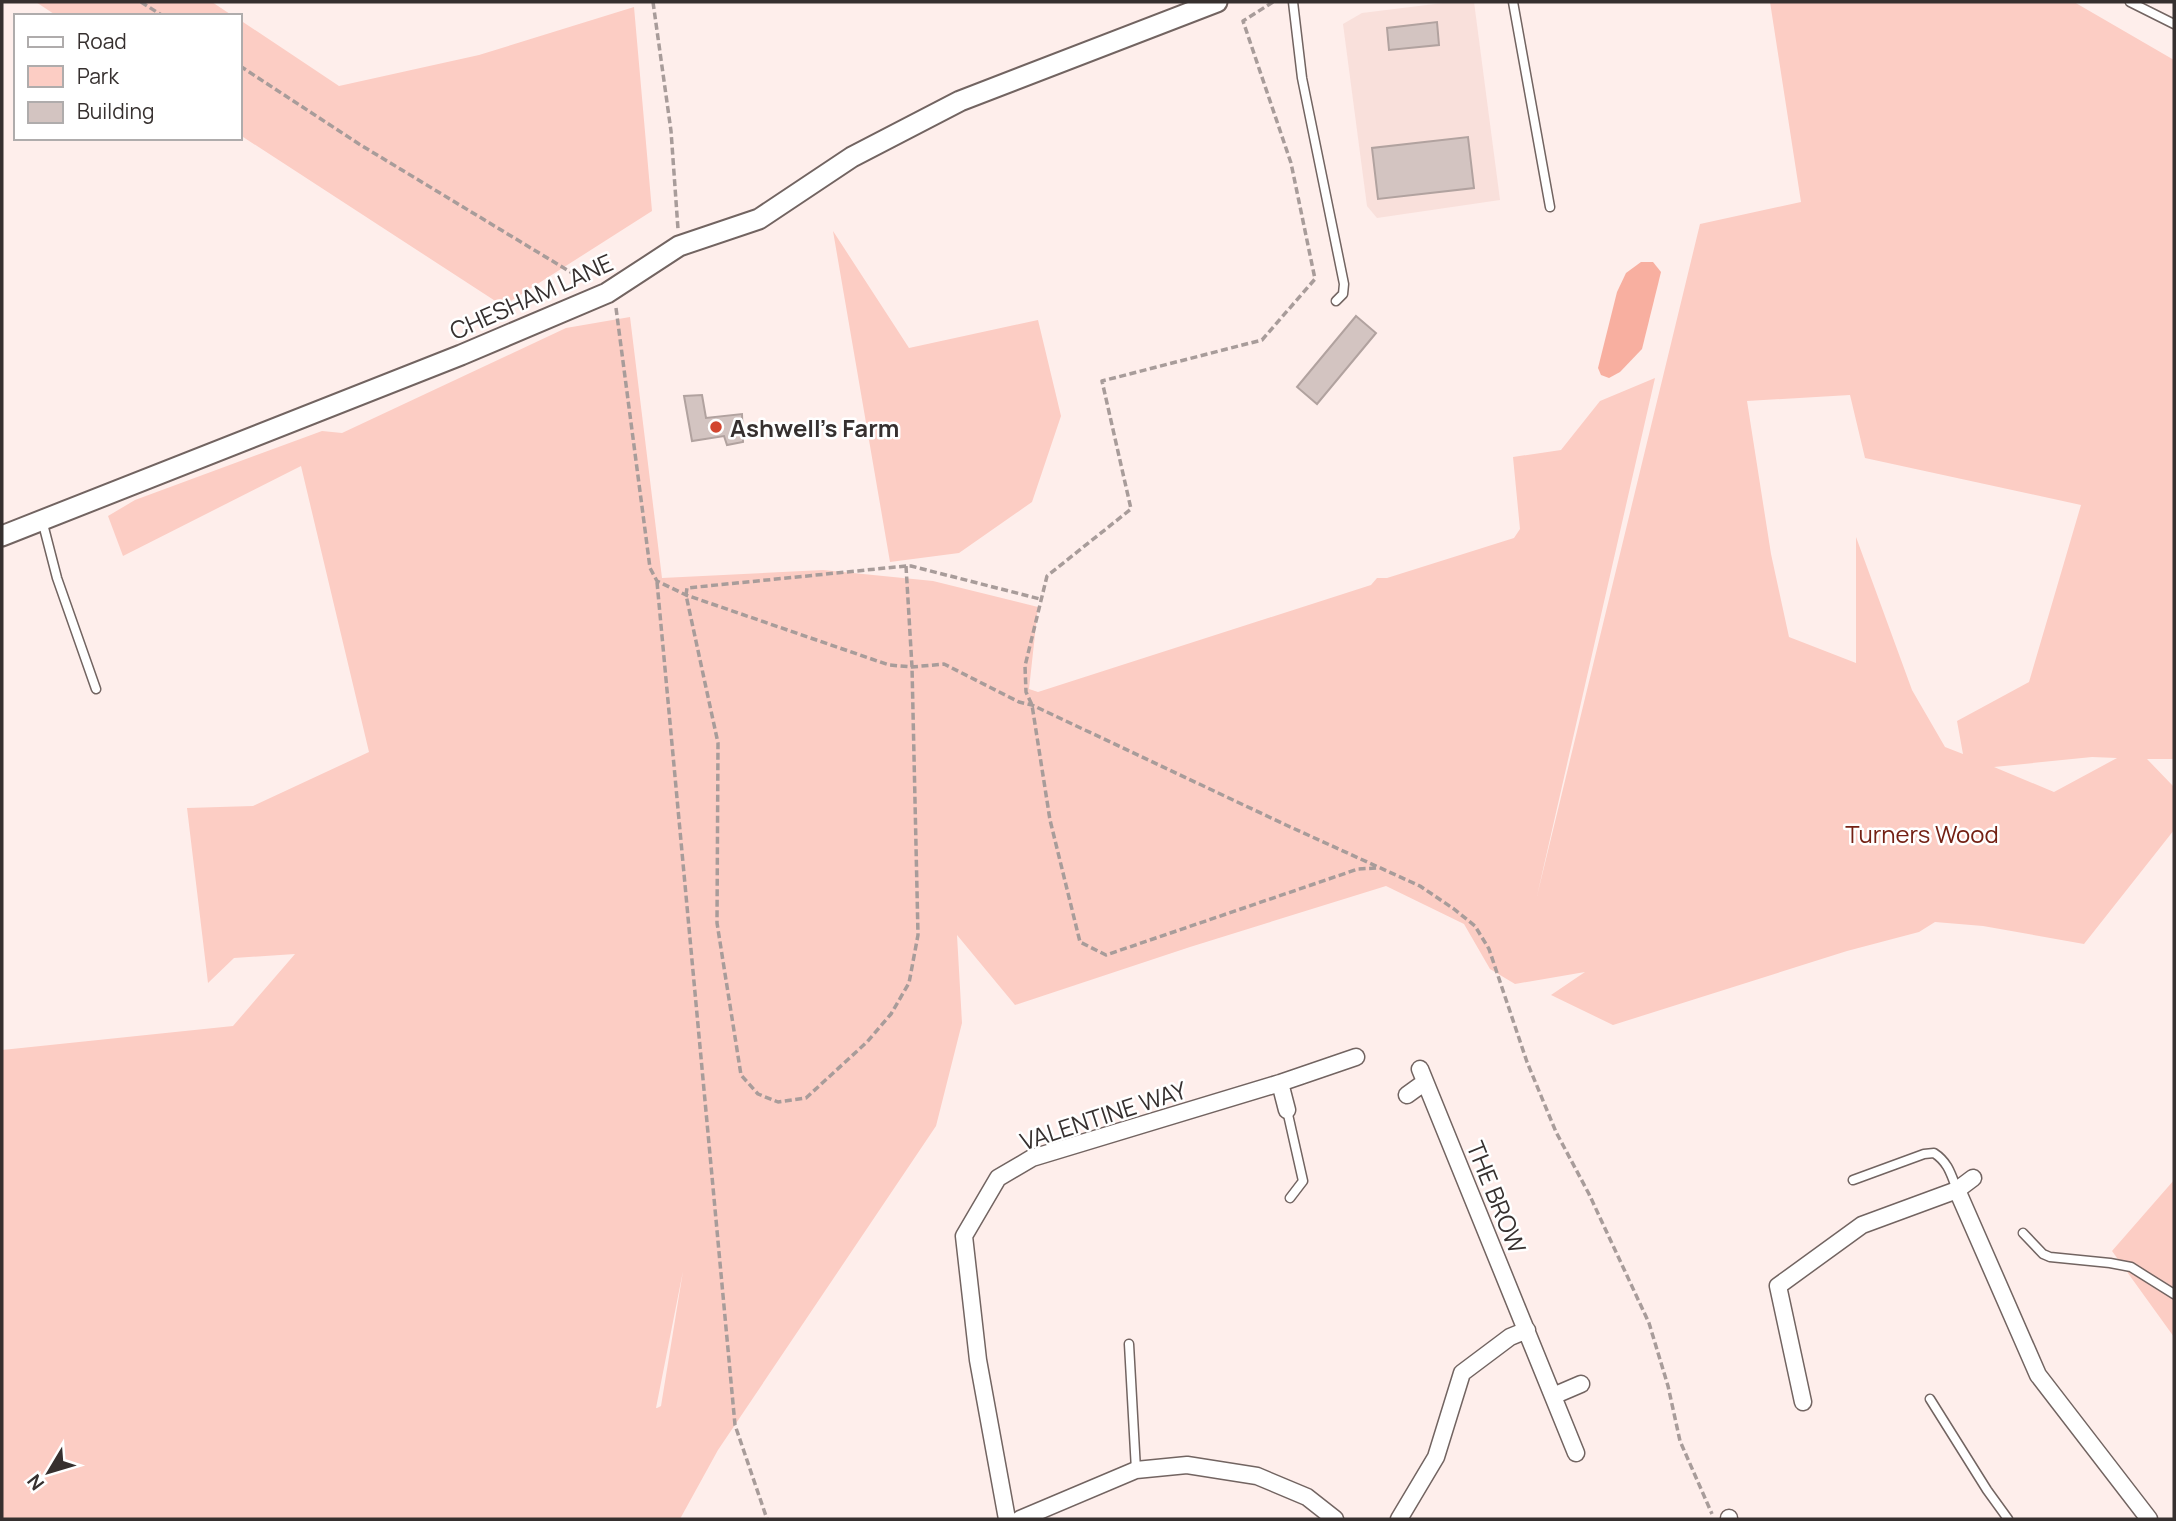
<svg xmlns="http://www.w3.org/2000/svg" width="2176" height="1521" font-family="Manrope,sans-serif">
  <style>
    .built { fill: #f9e0db }
    .green { fill: #fccdc4; fill-rule: evenodd }
    .water { fill: #f8afa0 }
    .building { fill: #d3c4c1; stroke: #b1a29f; stroke-width: 2 }
    .lines { fill: none; stroke-linecap: round; stroke-linejoin: round }
    .service-casing { stroke: #726461; stroke-width: 11 }
    .minor-casing { stroke: #726461; stroke-width: 19 }
    .tertiary-casing { stroke: #726461; stroke-width: 23 }
    .path { stroke: #a89c9a; stroke-width: 3.5; stroke-dasharray: 7 3.5; stroke-linecap: butt }
    .service { stroke: #fff; stroke-width: 8 }
    .minor { stroke: #fff; stroke-width: 16 }
    .tertiary { stroke: #fff; stroke-width: 19 }
    .poi-dot { fill: #d24630; stroke: #fff; stroke-width: 2.5 }
    .labels { text-anchor: middle; dominant-baseline: central; stroke-width: 5; stroke-linejoin: round; paint-order: stroke }
    .street-label { font-size: 24px; fill: #36302f; stroke: #fff }
    .poi-label { font-size: 24px; font-weight: bold; fill: #36302f; stroke: #fff; text-anchor: start }
    .park-label { font-size: 24px; fill: #742114; stroke: #fff }
  </style>
  <rect width="100%" height="100%" fill="#feeeeb"/>
  <path class="built" d="M1451 2H1474L1500 200 1377 218 1367 206 1343 24 1362 13Z"/>
  <path class="green" d="M36 2H212L233 16H57Z
    M1770 2H2074L2174 60V759H2147L2174 787V830L2084 944 1983 926 1935 922 1919 932 1847 951 1613 1025 1551 995 1585 972 1515 984 1490 969 1464 924 1386 886 1190 947 1015 1005 957 935 962 1023 936 1126 718 1450 680 1519H2V1050L233 1026 295 954 234 958 208 983 187 808 253 806 369 752 301 466 123 556 108 516 135 500 322 431 342 433 566 328 630 317 662 578 823 570 933 581 1038 607 1029 689 1038 692 1371 585 1377 578H1387L1514 538 1520 529 1513 457 1561 450 1600 401 1655 378 1537 896 1700 224 1801 202ZM1850 395 1865 458 2081 505 2029 682 1957 721 1963 754 1945 747 1912 690 1856 537V663L1789 637 1771 554 1747 401ZM2092 757 2117 758 2054 792 1994 767ZM683 1271 661 1406 657 1408H656Z
    M634 7 652 211 503 306 240 135V20L339 86 479 55Z
    M833 231 909 348 1038 320 1061 416 1032 502 959 553 890 562Z
    M2174 1180V1337L2112 1251Z"/>
  <path class="water" d="M1641 262H1653L1661 272 1642 349 1620 372 1609 378 1601 375 1598 368 1617 292 1626 273Z"/>
  <path class="building" d="M1437 22 1439 45 1389 50 1387 28Z
    M1468 137 1474 188 1378 199 1372 148Z
    M1356 316 1376 333 1317 404 1297 387Z
    M702 395 706 418 742 414 743 442 727 445 724 436 692 441 684 396Z"/>
  <g class="lines">
    <defs>
      <path id="service" d="M1293 2 1302 78 1344 284 1343 294 1336 301
        M1513 2 1550 207
        M2130 2 2174 24
        M42 520 57 578 96 689
        M1287 1110 1303 1181 1290 1198
        M1853 1180 1924 1154 1934 1153C1948 1162 1951 1174 1957 1190
        M2023 1233 2043 1254 2050 1257 2110 1263 2131 1267 2174 1294
        M1129 1344 1136 1470
        M1930 1399 1987 1490 2008 1519"/>
      <path id="minor" d="M1420 1069 1576 1453
        M1280 1083 1287 1110
        M1407 1095 1425 1082
        M1957 1190 2038 1375 2149 1519
        M1553 1396 1581 1384
        M1803 1402 1778 1286 1862 1225 1957 1190 1973 1178
        M1729 1518V1519
        M1007 1519 978 1360 964 1236 998 1178 1032 1158 1280 1083 1356 1057
        M1020 1519 1136 1470 1187 1465 1257 1476 1307 1497 1335 1519
        M1399 1519 1436 1457 1462 1373 1510 1337 1527 1330"/>
      <path id="tertiary" d="M2 536 461 355 607 293 679 246 759 219 852 157 960 101 1217 2"/>
    </defs>
    <use href="#service" class="service-casing"/>
    <use href="#minor" class="minor-casing"/>
    <use href="#tertiary" class="tertiary-casing"/>
    <path class="path" d="M141 2 163 16
      M653 2 671 131 678 229
      M1273 2 1243 21 1291 163 1315 279 1262 340 1102 381 1131 509 1047 576 1025 666 1026 692 1032 705 1050 820 1080 942 1106 955 1358 869 1378 868
      M240 66 359 144 587 282
      M616 308 650 568 657 581 686 595 889 665 912 667 944 664 1019 702 1032 705 1286 825 1420 886 1454 909 1475 926 1489 949 1527 1062 1556 1132 1589 1194 1649 1323 1668 1386 1680 1441 1712 1514
      M906 566 912 667 918 935 909 983 891 1014 867 1042 806 1098 778 1102 758 1094 741 1075 717 923 718 743 686 595 687 588 906 566H911L1040 599
      M657 582 735 1425 767 1519"/>
    <use href="#service" class="service"/>
    <use href="#minor" class="minor"/>
    <use href="#tertiary" class="tertiary"/>
  </g>
  <circle class="poi-dot" cx="716" cy="427" r="7"/>
  <g class="labels">
    <g class="street-label">
      <text transform="translate(531 296) rotate(-24)">CHESHAM LANE</text>
      <text transform="translate(1103 1115) rotate(-18)">VALENTINE WAY</text>
      <text transform="translate(1497 1197) rotate(68)">THE BROW</text>
    </g>
    <g class="poi-label">
      <text x="730" y="427">Ashwell's Farm</text>
    </g>
    <g class="park-label">
      <text x="1922" y="833">Turners Wood</text>
    </g>
  </g>
  <rect width="2176" height="1521" fill="none" stroke="#36302f" stroke-width="7"/>
  <rect x="14" y="14" width="228" height="126" fill="#ffffff" stroke="#afacac" stroke-width="2"/>
  <rect x="28" y="37" width="35" height="10" fill="#ffffff" stroke="#afacac" stroke-width="2"/>
  <text x="77" y="49" font-size="21" fill="#36302f">Road</text>
  <rect x="28" y="66" width="35" height="21" fill="#fccdc4" stroke="#afacac" stroke-width="2"/>
  <text x="77" y="84" font-size="21" fill="#36302f">Park</text>
  <rect x="28" y="102" width="35" height="21" fill="#d3c4c1" stroke="#afacac" stroke-width="2"/>
  <text x="77" y="119" font-size="21" fill="#36302f">Building</text>
  <g transform="translate(49 1472) rotate(232)" stroke="#ffffff" stroke-width="5" paint-order="stroke">
  <path d="M0-5L12 26L0 18L-12 26Z" fill="#36302f"/>
  <text y="-10" font-size="19" font-weight="bold" text-anchor="middle" fill="#36302f">N</text>
  </g>
</svg>
